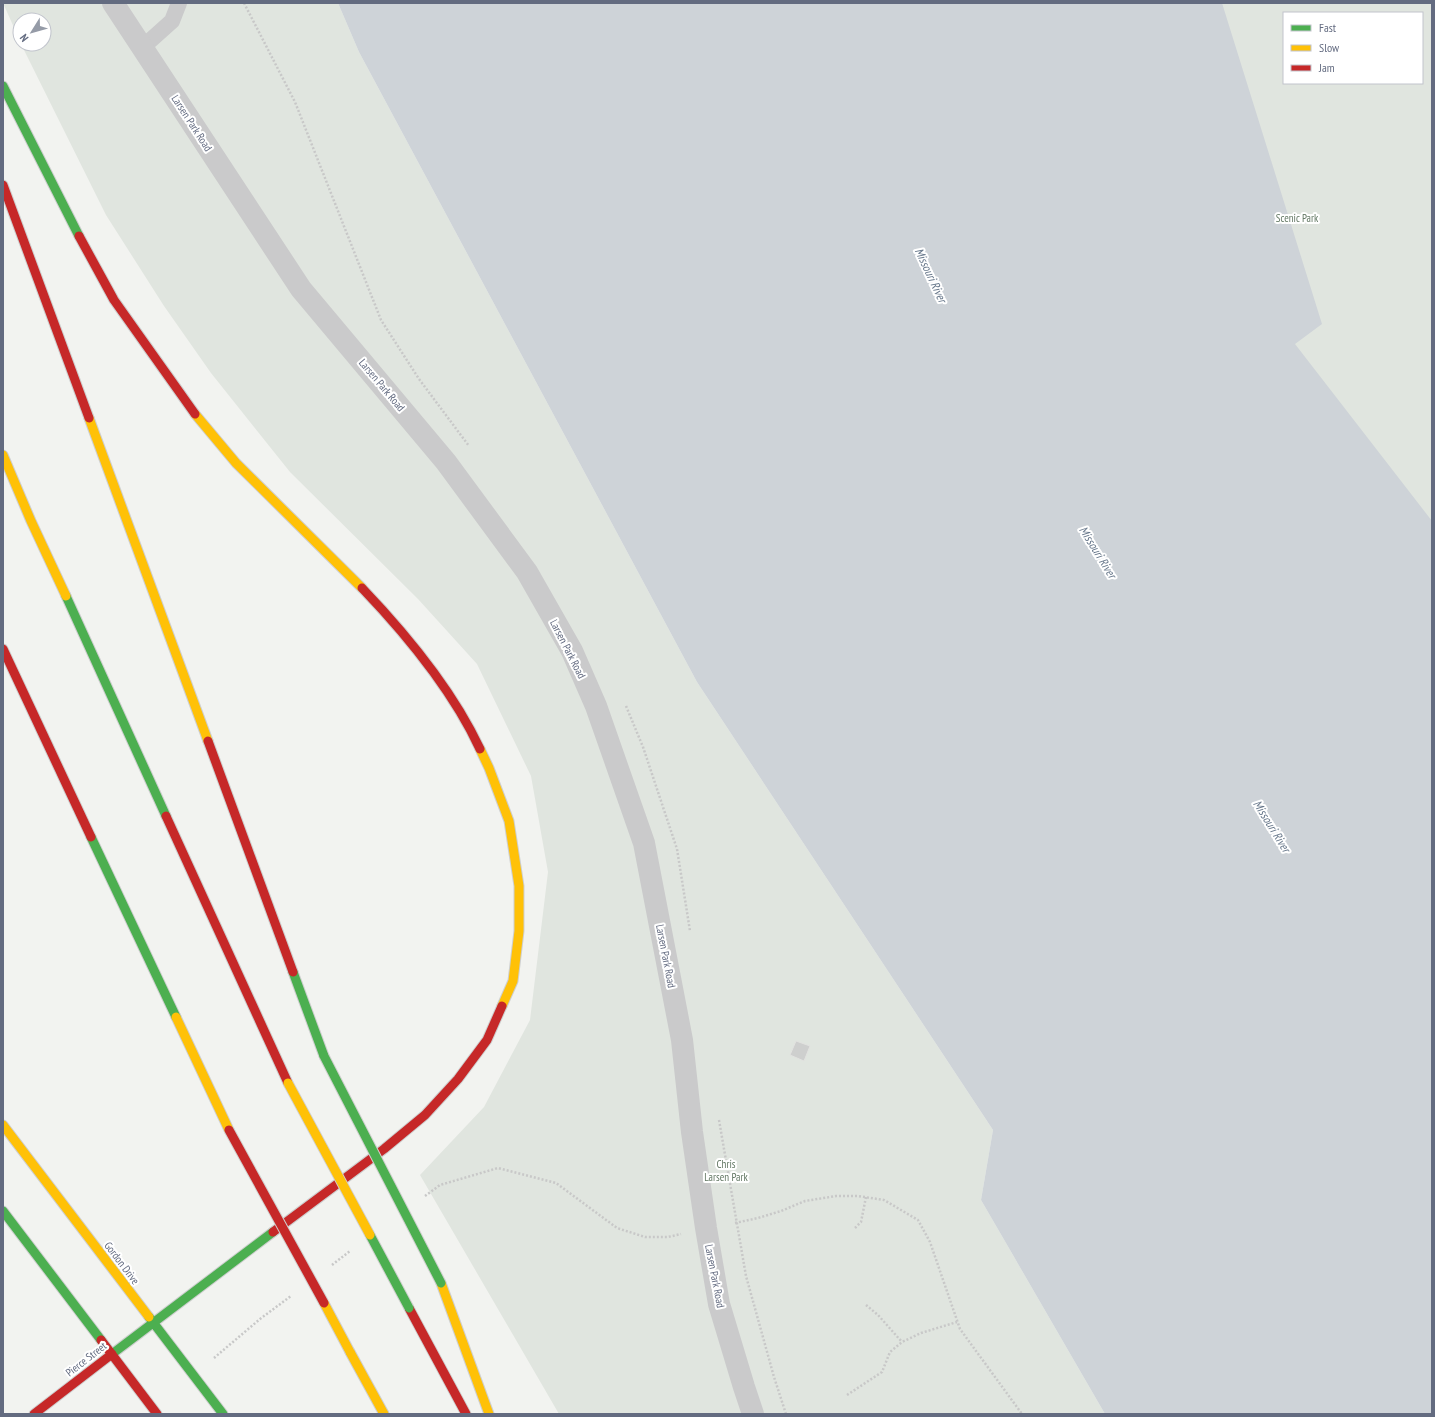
<svg xmlns="http://www.w3.org/2000/svg" width="1435" height="1417" font-family="'PT Sans Narrow',sans-serif">
  <style>
    .green { fill: #e0e5df; fill-rule: evenodd }
    .water { fill: #ced3d8 }
    .building { fill: #cecfce; stroke: #e2e2e0 }
    .lines { fill: none; stroke-linecap: round; stroke-linejoin: round }
    .fast-casing { stroke: #cecfcf; stroke-width: 11 }
    .slow-casing { stroke: #cecfcf; stroke-width: 11 }
    .jam-casing { stroke: #cecfcf; stroke-width: 11 }
    .path { stroke: #c8c8c8; stroke-width: 2.5; stroke-dasharray: 2 2; stroke-linecap: butt }
    .lane { stroke: #cacacb; stroke-width: 16 }
    .street { stroke: #cacacb; stroke-width: 22 }
    .fast { stroke: #4caf50; stroke-width: 9 }
    .slow { stroke: #ffc107; stroke-width: 9 }
    .jam { stroke: #c62828; stroke-width: 9 }
    .fast-bridge-casing { stroke: #d0d0cf; stroke-width: 11; stroke-linecap: butt }
    .slow-bridge-casing { stroke: #d0d0cf; stroke-width: 11; stroke-linecap: butt }
    .jam-bridge-casing { stroke: #d0d0cf; stroke-width: 11; stroke-linecap: butt }
    .fast-bridge { stroke: #4caf50; stroke-width: 9 }
    .slow-bridge { stroke: #ffc107; stroke-width: 9 }
    .jam-bridge { stroke: #c62828; stroke-width: 9 }
    .labels { text-anchor: middle; dominant-baseline: central; stroke-width: 4; stroke-linejoin: round; paint-order: stroke }
    .street-label { font-size: 11px; fill: #636b80; stroke: #fff }
    .park-label { font-size: 11px; fill: #627763; stroke: #fff }
    .water-label { font-size: 12px; font-style: italic; fill: #68788b; stroke: #fff }
  </style>
  <rect width="100%" height="100%" fill="#f2f3f0"/>
  <path class="green" d="M3 3H338L359 52 697 682 993 1130 981 1200 1105 1414H559L420 1175 484 1107 530 1020 548 872 531 776 477 664 418 599 290 472 211 373 164 306 106 215 21 44H44V20H20V41Z
    M1069 3H1432V690ZM1284 13H1422V83H1284Z"/>
  <path class="water" d="M338 3H1222L1322 324 1295 344 1432 521V1414H1105L981 1200 993 1130 697 682 359 52Z"/>
  <path class="building" d="M796 1041 810 1046 804 1061 790 1055Z"/>
  <g class="lines">
    <defs>
      <path id="fast" d="M3 86 79 236
        M66 596 166 816
        M91 837 176 1017
        M293 972 324 1056
        M3 1211 101 1340
        M149 1317 223 1414
        M112 1354 273 1232"/>
      <path id="slow" d="M195 414 236 463 362 588
        M89 418 208 741
        M3 455 31 521 66 596
        M480 749 489 768 509 821 519 886V931L513 981 502 1006
        M176 1017 229 1130
        M3 1125 149 1317
        M441 1283 489 1414
        M350 1352 384 1414"/>
      <path id="jam" d="M3 185 89 418
        M79 236 114 300 195 414
        M362 588C406 634 453 691 480 749
        M3 649 91 837
        M208 741 293 972
        M166 816 288 1083
        M273 1232 384 1149 425 1115 458 1079 487 1040 502 1006
        M409 1308 466 1414
        M101 1340 157 1414
        M34 1414 112 1354"/>
    </defs>
    <use href="#fast" class="fast-casing"/>
    <use href="#slow" class="slow-casing"/>
    <use href="#jam" class="jam-casing"/>
    <path class="path" d="M244 3 295 102 381 320 419 379 469 446
      M626 706 643 747 677 849 690 931
      M719 1120 746 1276 774 1377 786 1414
      M425 1196 440 1185 498 1168 556 1183 617 1228 645 1237H668L681 1234
      M735 1223 758 1218 781 1211 805 1201 836 1196H858L884 1200 918 1220 930 1242 960 1329 1022 1414
      M855 1228 861 1222 866 1197
      M332 1265 350 1251
      M866 1305 878 1315 902 1342
      M214 1358 260 1319 291 1296
      M847 1395 882 1372 890 1352 902 1342 921 1333 957 1322"/>
    <path class="lane" d="M143 47 172 21 179 3"/>
    <path class="street" d="M113 3 301 289 446 462 527 572 572 651 596 706 644 843 682 1040 692 1132 706 1228 719 1304 744 1387 753 1414"/>
    <use href="#fast" class="fast"/>
    <use href="#slow" class="slow"/>
    <use href="#jam" class="jam"/>
    <defs>
      <path id="fast-bridge" d="M324 1056 441 1283
        M370 1235 409 1308"/>
      <path id="slow-bridge" d="M288 1083 370 1235
        M324 1303 350 1352"/>
      <path id="jam-bridge" d="M229 1130 324 1303"/>
    </defs>
    <use href="#fast-bridge" class="fast-bridge-casing"/>
    <use href="#slow-bridge" class="slow-bridge-casing"/>
    <use href="#jam-bridge" class="jam-bridge-casing"/>
    <use href="#fast-bridge" class="fast-bridge"/>
    <use href="#slow-bridge" class="slow-bridge"/>
    <use href="#jam-bridge" class="jam-bridge"/>
  </g>
  <g class="labels">
    <g class="street-label">
      <text transform="translate(192 123) rotate(57)">Larsen Park Road</text>
      <text transform="translate(382 385) rotate(50)">Larsen Park Road</text>
      <text transform="translate(568 649) rotate(63)">Larsen Park Road</text>
      <text transform="translate(666 956) rotate(79)">Larsen Park Road</text>
      <text transform="translate(122 1263) rotate(53)">Gordon Drive</text>
      <text transform="translate(715 1276) rotate(79)">Larsen Park Road</text>
      <text transform="translate(86 1359) rotate(-38)">Pierce Street</text>
    </g>
    <g class="park-label">
      <text x="1297" y="218">Scenic Park</text>
      <text x="726" y="1164">Chris<tspan x="726" dy="13">Larsen Park</tspan></text>
    </g>
    <g class="water-label">
      <text transform="translate(931 275) rotate(65)">Missouri River</text>
      <text transform="translate(1098 552) rotate(58)">Missouri River</text>
      <text transform="translate(1272 826) rotate(58)">Missouri River</text>
    </g>
  </g>
  <rect width="1435" height="1417" fill="none" stroke="#636b80" stroke-width="8"/>
  <rect x="1283" y="12" width="140" height="72" fill="#ffffff" stroke="#c1c4cc"/>
  <rect x="1291" y="25" width="20" height="6" fill="#4caf50" stroke="#c1c4cc"/>
  <text x="1319" y="32" font-size="12" fill="#636b80">Fast</text>
  <rect x="1291" y="45" width="20" height="6" fill="#ffc107" stroke="#c1c4cc"/>
  <text x="1319" y="52" font-size="12" fill="#636b80">Slow</text>
  <rect x="1291" y="65" width="20" height="6" fill="#c62828" stroke="#c1c4cc"/>
  <text x="1319" y="72" font-size="12" fill="#636b80">Jam</text>
  <g transform="translate(32 32) rotate(233)"><circle r="19" fill="#ffffff" stroke="#c1c4cc"/>
  <path d="M0-3L7 15L0 10L-7 15Z" fill="#959ba7"/>
  <text y="-6" font-size="11" font-weight="bold" text-anchor="middle" fill="#636b80">N</text>
  </g>
</svg>
